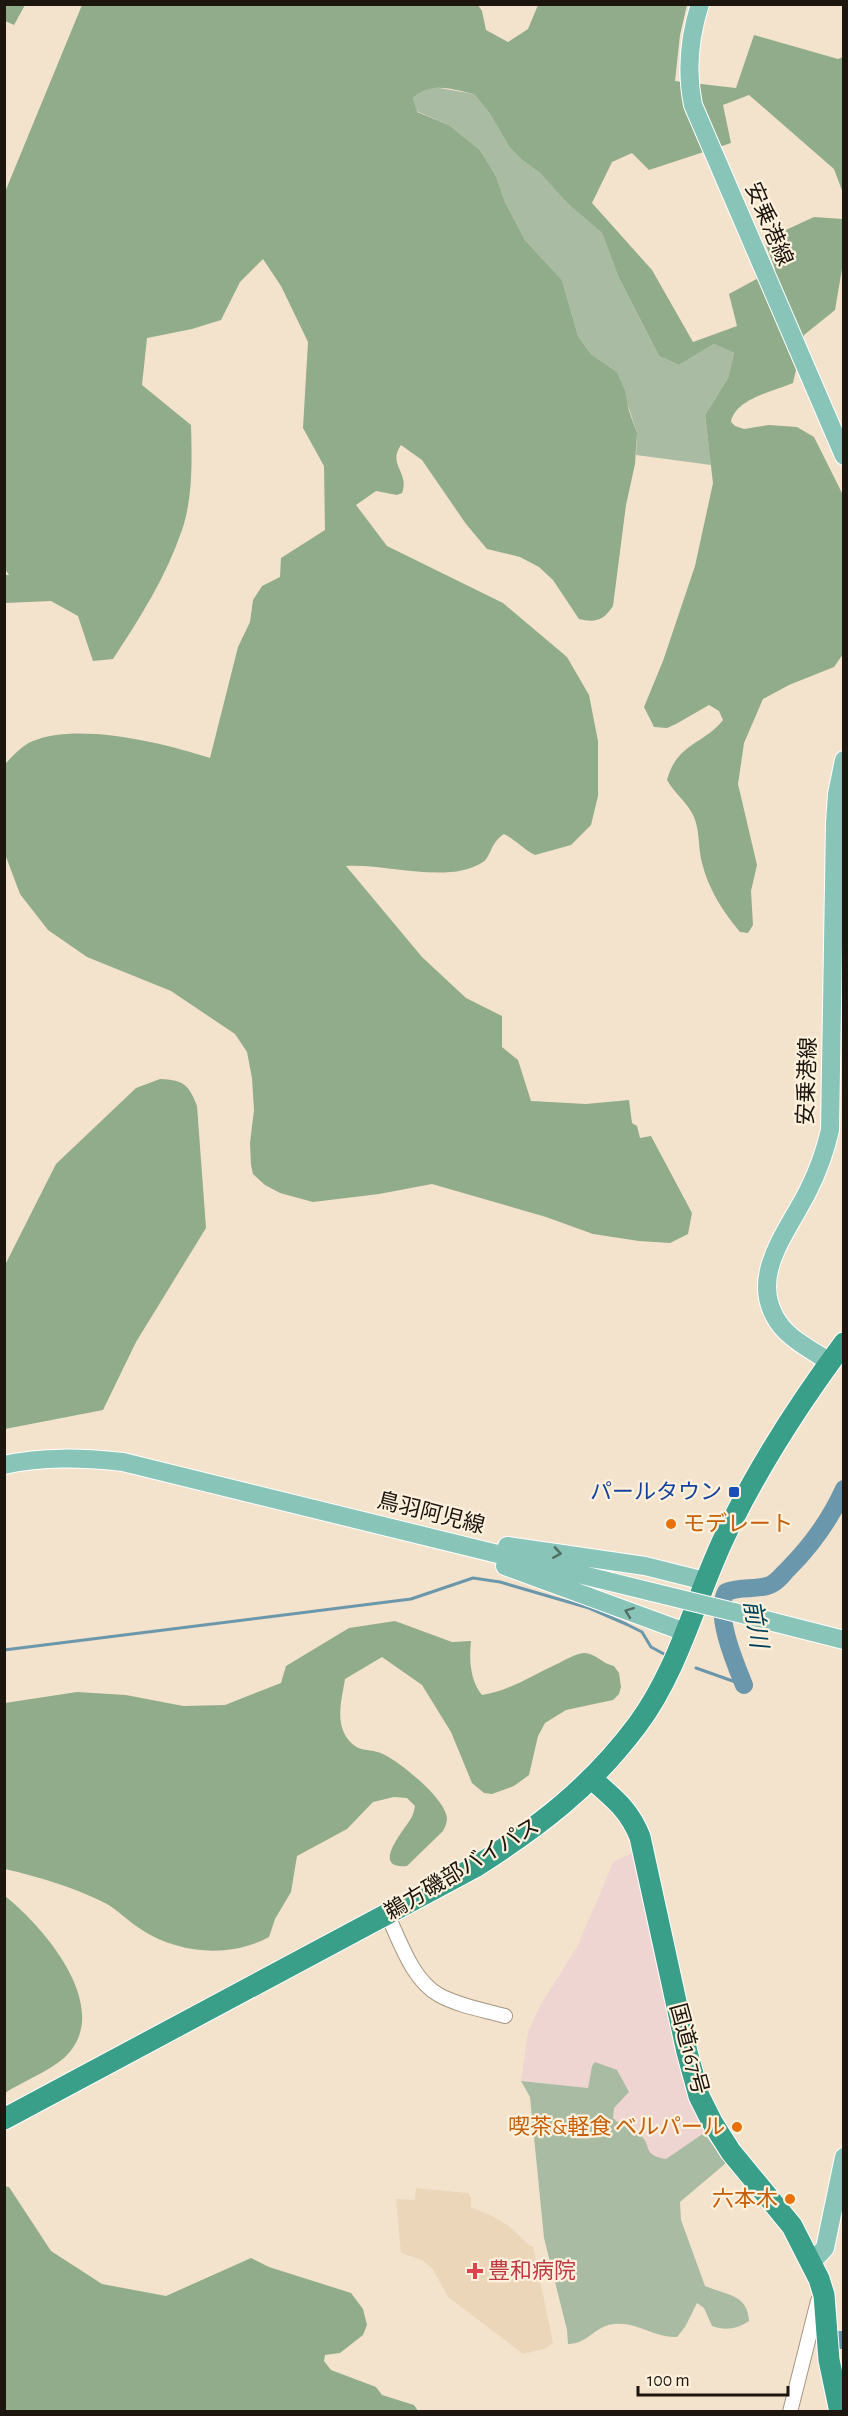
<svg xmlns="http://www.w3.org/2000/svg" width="848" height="2416" font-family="'Alegreya Sans','Noto Sans JP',sans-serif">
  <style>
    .commercial { fill: #efd5d1 }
    .built { fill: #ebd6ba }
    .green { fill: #a9bca3 }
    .forest { fill: #91ac8a }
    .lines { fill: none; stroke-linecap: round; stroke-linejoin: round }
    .stream { stroke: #6a97ab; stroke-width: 3 }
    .river { stroke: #6a97ab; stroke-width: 18 }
    .minor-casing { stroke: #a69782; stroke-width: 16 }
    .major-casing { stroke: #fff; stroke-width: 20 }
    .highway-casing { stroke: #fff; stroke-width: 23 }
    .minor { stroke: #fff; stroke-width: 14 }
    .major { stroke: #88c5b8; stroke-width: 18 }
    .highway { stroke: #399f89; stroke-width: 21 }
    .major-bridge-casing { stroke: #fff; stroke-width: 20; stroke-linecap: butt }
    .major-bridge { stroke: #88c5b8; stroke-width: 18 }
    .oneway { stroke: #526e63 }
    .transit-dot { fill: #1a4fb4; stroke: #fef1de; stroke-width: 2 }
    .food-dot { fill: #e8710a; stroke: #fef1de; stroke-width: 2 }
    .health-dot { fill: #e0444e; stroke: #fef1de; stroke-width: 2 }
    .labels { text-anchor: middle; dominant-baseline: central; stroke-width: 4.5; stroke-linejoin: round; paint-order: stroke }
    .street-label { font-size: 22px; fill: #1c160e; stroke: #fef1de }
    .transit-label { font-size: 22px; fill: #164399; stroke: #fef1de; text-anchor: end }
    .food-label { font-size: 22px; fill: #c56008; stroke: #fef1de; text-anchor: end }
    .health-label { font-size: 22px; fill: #be3a42; stroke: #fef1de; text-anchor: start }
    .water-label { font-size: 24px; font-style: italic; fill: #004157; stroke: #fef1de }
  </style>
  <rect width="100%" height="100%" fill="#f3e3cc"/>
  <path class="commercial" d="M636 1852 680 2070 685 2088 704 2133 666 2159 654 2157 649 2154 640 2135 620 2124 613 2118 614 2108 592 2066 588 2088 521 2081 528 2032 541 2004 577 1947 614 1861Z"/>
  <path class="built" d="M416 2188 468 2193 471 2197V2207L494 2217 509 2226 530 2246H533L553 2343 544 2349 523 2354 448 2297 432 2268 422 2260 401 2253 396 2199 415 2200Z"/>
  <path class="green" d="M434 87 474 94 490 114 510 148 522 160 540 173 568 204 602 233 618 276 659 356 679 365 714 344 734 353 728 378 705 415 711 465 636 455 637 433 617 372 591 354 578 336 562 280 525 240 505 202 496 176 480 150 449 125 416 111 413 98 425 88Z
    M595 2062 617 2070 629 2092 614 2108 613 2118C621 2126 630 2128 639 2134 653 2145 641 2155 666 2159L704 2133 726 2163 680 2202 681 2220 705 2286C726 2295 748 2294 749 2321 737 2329 726 2331 712 2326L704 2308 697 2303 685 2327 677 2337C655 2338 636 2321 614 2324 600 2325 592 2336 581 2341 578 2343 572 2344 568 2344L567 2330 544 2238 530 2097 521 2081 588 2088 592 2066Z"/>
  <path class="forest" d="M5 4 25 5 14 25 5 21Z
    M82 5H478L482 11 486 30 508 42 528 29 538 5H687L680 35 675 81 736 88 754 35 838 59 843 57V193L834 169 749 95 723 105 731 143 649 170 632 153 612 162 592 203 652 270 693 342 737 326 729 294 775 269 764 240 814 217 843 219V263L835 310 804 335 793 383C774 391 735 399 731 422L735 426 744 429 769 425 797 427 814 437 844 497 843 654 834 667 789 685 763 699 744 743 738 784 757 865 751 891 753 925 748 933 740 932C723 912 708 888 702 863 698 848 700 831 694 817 688 803 675 794 667 780 677 743 703 745 723 720L719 711 709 705 676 724 667 728 654 727 644 707 663 661 695 566 713 483 705 415 728 378 734 353 714 344 679 365 659 356 618 276 602 233 568 204 540 173 522 160 510 148 490 114 474 94C452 89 430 81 413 98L417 112 449 125 480 150 496 176 505 202 525 240 562 280 578 336 591 354 617 372 625 391 629 411 637 433 635 464 626 505 613 606C604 620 596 623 579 619L553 580 539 567 520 557 487 549 466 524 422 460 401 445C387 465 410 472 402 493L397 495 376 491 356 505 387 546 503 603 567 657 589 695 598 741V796L591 825 571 845 535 855C523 849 516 840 504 834 490 843 491 857 483 862 448 885 386 863 346 866L422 957 466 998 502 1016V1047L518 1060 531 1101 586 1104 629 1100 632 1123 637 1126 640 1138 651 1136 692 1213 688 1234 670 1243 639 1241 593 1234 546 1217 432 1184 379 1194 313 1202 280 1193 265 1185 253 1174 251 1165 250 1143 254 1110 252 1078 247 1052 235 1034 171 991 87 957 48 930 20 894 5 854V764C13 756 22 745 33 741 78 722 164 743 210 758L238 647 250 622 253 600 262 586 280 577 281 558 325 530 324 466 303 428 308 342 281 286 263 259 240 282 221 320 192 329 147 338 142 385 191 425C192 458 193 498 182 530 166 577 140 618 113 659L93 661 78 616 51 601 5 603V575H9L5 569V192Z
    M160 1079C183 1080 189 1084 197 1106L206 1228 136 1342 103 1410 5 1429V1265L56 1164 136 1088Z
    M395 1621 452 1642 471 1641C469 1659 470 1681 482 1695 509 1691 533 1675 557 1664 565 1660 575 1654 584 1653 595 1653 603 1664 614 1666L619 1673 621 1687 619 1694 613 1700 566 1710 545 1723 538 1736 529 1775 514 1786 492 1794 484 1793 472 1783 451 1732 422 1685 382 1657 345 1679C342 1698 335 1721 347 1738 359 1754 367 1747 383 1754 400 1762 445 1798 447 1818 447 1823 445 1827 443 1831L407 1866C370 1870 403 1831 410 1820 413 1816 414 1811 415 1806L407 1798 394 1797 373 1802 347 1829 297 1856 291 1892 275 1919 269 1937C231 1958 179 1954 142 1930 129 1922 118 1910 105 1903 73 1887 39 1877 5 1869V1703L77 1692 126 1695 183 1706 225 1705 281 1683 286 1666 349 1628Z
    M5 1896C44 1927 116 2010 64 2058 49 2071 22 2082 5 2093Z
    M4 2186 9 2187 51 2251 102 2284 166 2296 251 2258 269 2267 351 2293 363 2309 367 2325 363 2335 340 2353 325 2355 324 2361 331 2370 376 2387 382 2395 414 2405 418 2411H5Z"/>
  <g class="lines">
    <path class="stream" d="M4 1650 411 1599 473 1578 500 1582 589 1608 626 1624 642 1632 651 1647 664 1654
      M696 1668 744 1685"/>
    <path class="river" d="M744 1685C735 1663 714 1614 726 1592 741 1586 753 1590 767 1586 776 1584 782 1575 788 1569 812 1545 830 1520 844 1489
      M839 2340H844"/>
    <defs>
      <path id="minor" d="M387 1914C400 1941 412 1980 439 1995 459 2006 484 2010 505 2016
        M790 2412 818 2301 823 2296"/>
      <path id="major" d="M700 4C689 38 686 70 693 105L844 456
        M830 1362C813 1351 793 1341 781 1326 745 1280 787 1233 808 1191 818 1171 825 1152 830 1130L835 823 837 794 844 760
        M4 1465C43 1456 84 1458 123 1462L652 1592
        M507 1546 645 1566 705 1581
        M505 1566 685 1632
        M742 1614 844 1640
        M811 2263 825 2248 844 2157"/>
      <path id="highway" d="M592 1779C614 1799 629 1809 640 1837L687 2052 699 2096 712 2122 731 2152 792 2226 819 2279 824 2295 829 2360 840 2412
        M4 2119 475 1867C540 1826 592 1786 638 1724 678 1670 695 1600 723 1540 756 1470 798 1405 844 1343"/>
    </defs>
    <use href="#minor" class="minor-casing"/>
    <use href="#major" class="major-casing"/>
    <use href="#highway" class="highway-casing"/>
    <use href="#minor" class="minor"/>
    <use href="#major" class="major"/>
    <use href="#highway" class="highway"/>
    <defs>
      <path id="major-bridge" d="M652 1592 742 1614"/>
    </defs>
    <use href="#major-bridge" class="major-bridge-casing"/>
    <use href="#major-bridge" class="major-bridge"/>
  </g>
  <defs><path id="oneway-chevron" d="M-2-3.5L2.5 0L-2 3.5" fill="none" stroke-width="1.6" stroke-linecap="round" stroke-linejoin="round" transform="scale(1.5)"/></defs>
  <g class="oneway">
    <use href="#oneway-chevron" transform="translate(557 1553) rotate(9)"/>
    <use href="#oneway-chevron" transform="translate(629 1612) rotate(-160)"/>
  </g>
  <rect class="transit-dot" x="728" y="1486" width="12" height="12" rx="3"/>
  <g class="food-dot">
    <circle cx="671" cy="1524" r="6"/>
    <circle cx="737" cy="2127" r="6"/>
    <circle cx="790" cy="2199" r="6"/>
  </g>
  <path class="health-dot" d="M472 2262h6v6h6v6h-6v6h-6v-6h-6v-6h6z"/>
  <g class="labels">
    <g class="street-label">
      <text transform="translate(769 224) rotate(67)">安乗港線</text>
      <text transform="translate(807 1081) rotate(-88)">安乗港線</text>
      <text transform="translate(431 1513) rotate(14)">鳥羽阿児線</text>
      <text transform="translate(462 1869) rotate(-31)">鵜方磯部バイパス</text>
      <text transform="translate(689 2049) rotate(75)">国道167号</text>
    </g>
    <g class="transit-label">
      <text x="722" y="1492">パールタウン</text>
    </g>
    <g class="food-label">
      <text x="683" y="1524" text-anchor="start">モデレート</text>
      <text x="725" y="2127">喫茶&amp;軽食 ベルパール</text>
      <text x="778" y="2199">六本木</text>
    </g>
    <g class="health-label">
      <text x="488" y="2271">豊和病院</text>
    </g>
    <g class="water-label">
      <text transform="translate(755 1624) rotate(81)">前川</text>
    </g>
  </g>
  <rect width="848" height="2416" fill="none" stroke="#1c160e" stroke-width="12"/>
  <path d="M638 2386v9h150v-9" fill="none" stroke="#1c160e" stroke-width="3"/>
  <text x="647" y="2386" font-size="18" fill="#1c160e" stroke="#fef1de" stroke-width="4.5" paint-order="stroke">100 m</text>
</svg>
